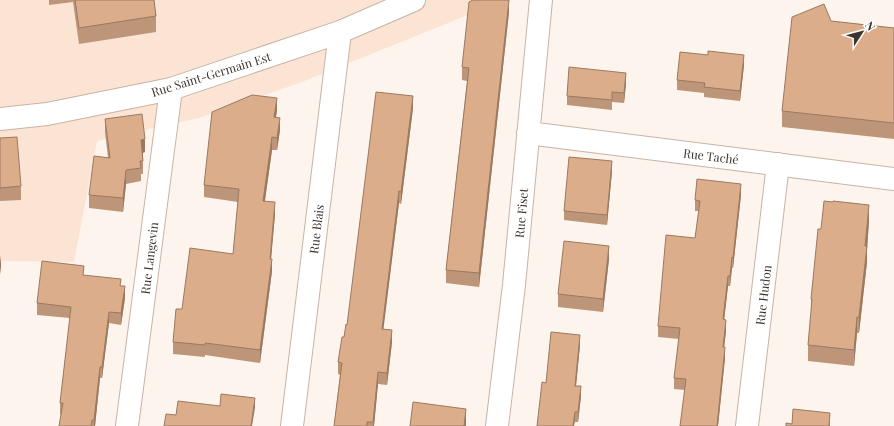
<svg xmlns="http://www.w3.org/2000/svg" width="894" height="426" font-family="'Playfair Display',serif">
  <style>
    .built { fill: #fce4d4 }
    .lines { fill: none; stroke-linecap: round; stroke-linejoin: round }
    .minor-casing { stroke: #c9b3a4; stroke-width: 24 }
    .minor { stroke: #fff; stroke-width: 22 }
    .wall { fill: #bd9578 }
    .shaded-wall { fill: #9a7961 }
    .building { fill: #dcad8b; stroke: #9a7961 }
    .labels { text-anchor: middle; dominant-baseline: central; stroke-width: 3.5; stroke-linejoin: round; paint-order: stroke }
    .street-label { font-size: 12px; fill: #3d342e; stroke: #fff }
  </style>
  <rect width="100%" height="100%" fill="#fdf4ed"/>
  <path class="built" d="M0 0H505L302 82 199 118 97 141 74 262 0 261Z"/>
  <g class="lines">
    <defs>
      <path id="minor" d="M0 119 47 114 171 89 340 32 414 0
        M528 133 894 179
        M127 426 171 89
        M292 426 340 32
        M497 426 514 285 541 0
        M747 426 778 164"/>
    </defs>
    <use href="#minor" class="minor-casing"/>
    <use href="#minor" class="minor"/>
  </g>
  <path class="wall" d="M49 0H154L156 16V32L79 44 73 2 49 5Z
    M509 12 479 287 446 283V270L467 81 462 80V67Z
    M831 21 894 28V139L782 127V111Z
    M744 65 740 101 704 97V93L677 90V80Z
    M626 83 624 103 612 102V110L567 105V96Z
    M413 108 401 204 399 203 383 329 392 342 387 385 378 384 374 426H334L340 375 338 374V362L344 337Z
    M277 110 276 117 280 130 277 150H272L265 201 275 214 271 259 272 271 260 363 205 355V357L173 354V342L182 309 233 254 238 202 204 197V185Z
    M105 119 145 152 143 153V174H141V181L126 184 123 212 89 208V195L108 158 105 132Z
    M0 138 21 186V200L0 201Z
    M612 171 607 225 564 220V211Z
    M741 195 733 268H732L730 286H728L724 320 726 331 724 347 725 358 718 426H680L685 390 674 389V378L679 339 658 337V326L695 238 699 211H695V200Z
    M833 202 869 221 867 249V262L859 333H857L854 366 808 361V345L811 315V299L821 229Z
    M609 259 603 312 558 307V294Z
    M84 275 121 286 125 298 121 325 109 323 102 378H100L95 426H59L61 415 60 414V403L70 318 37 315V303Z
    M580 345 576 386 581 396 578 422H575L574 426H537L546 383Z"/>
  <path class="shaded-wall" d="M509 0V12L479 287V273Z
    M744 55V65L740 101V91Z
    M626 73V83L624 103V93Z
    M413 96V108L401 204V192Z
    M277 98V110L274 130V117Z
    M280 118V130L277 150V138Z
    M272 137V150L263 213V201Z
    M145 139V152L141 153V140Z
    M612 161V171L607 225V215Z
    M126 170V184L123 212V198Z
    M741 184V195L733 268V258Z
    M399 191V203L382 341V329Z
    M275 202V214L270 271V259Z
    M869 205V221L867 249V262L859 333V317Z
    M609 246V259L603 312V299Z
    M1 255V267L0 275V263Z
    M732 257V268L730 286V276Z
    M272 259V271L260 363V350Z
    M728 276V286L723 330V319Z
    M125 286V298L121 325V313Z
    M109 312V323L102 378V367Z
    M857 317V333L854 366V350Z
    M726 320V331L723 357V347Z
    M392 330V342L387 385V373Z
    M580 335V345L575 396V386Z
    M725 347V358L718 426H717Z
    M100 367V378L95 426H94V420Z
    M378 372V384L374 426H373Z
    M581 386V396L578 422V412Z
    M255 398V408L252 426H251Z
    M466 409V426H464Z
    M575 412 574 426H573Z
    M830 413V426H829Z"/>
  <path class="building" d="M75 0H154L156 16 79 28Z
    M473 0H509L479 273 446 270 469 68 462 67 469 2Z
    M824 4 831 21 894 28V123L782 111 792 17Z
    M708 51 744 55 740 91 704 87 705 83 677 80 680 52 708 55Z
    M569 67 626 73 624 93 612 92V100L567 96Z
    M376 92 413 96 401 192 399 191 382 329 392 330 387 373 378 372 373 422H367V426H334L342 363 338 362 342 337H344L346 324 347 325Z
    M252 95 277 98 274 117 280 118 277 138 272 137 263 201 275 202 270 259H272L260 350 205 343V345L173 342 176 309H182L190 248 233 254 239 189 204 185 212 112Z
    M142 114 145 139 141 140 143 161H140L141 168 126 170 123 198 89 195 94 156 110 158 105 119Z
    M17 137 21 186 0 188V138Z
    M569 157 612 161 607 215 564 211Z
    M697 179 741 184 733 258 732 257 730 276H728L723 319 726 320 723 347H725L717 426H680L686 379 674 378 680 328 658 326 666 235 695 238 700 201 695 200Z
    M824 201 833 202V201L869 205 865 246H867L859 317H857L854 350 808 345 812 299H811L818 229H821Z
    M564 241 609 246 603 299 558 294Z
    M42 261 84 266 83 275 121 279 120 286H125L121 313 109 312 102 367H100L94 420H92L91 426H59L63 403H60L71 307 37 303Z
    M551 332 580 335 575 386H581L578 412H575L573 426H537L542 382 546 383Z
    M221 394 255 398 251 426H164L166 414 176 415 178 401 220 406Z
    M413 402 466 409 464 426H410Z
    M793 409 830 413 829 426H786V423L792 424Z"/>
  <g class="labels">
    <g class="street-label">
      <text transform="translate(211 74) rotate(-17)">Rue Saint-Germain Est</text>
      <text transform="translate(711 156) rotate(7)">Rue Taché</text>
      <text transform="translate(521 213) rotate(-85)">Rue Fiset</text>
      <text transform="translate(316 229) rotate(-83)">Rue Blais</text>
      <text transform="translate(149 258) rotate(-83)">Rue Langevin</text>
      <text transform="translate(763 295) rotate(-83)">Rue Hudon</text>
    </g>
  </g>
  <g transform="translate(862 32) rotate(54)" stroke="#ffffff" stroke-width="3" paint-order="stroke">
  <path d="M0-3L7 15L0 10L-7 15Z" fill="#3d342e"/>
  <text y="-6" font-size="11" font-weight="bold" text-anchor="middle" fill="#3d342e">N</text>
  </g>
</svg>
